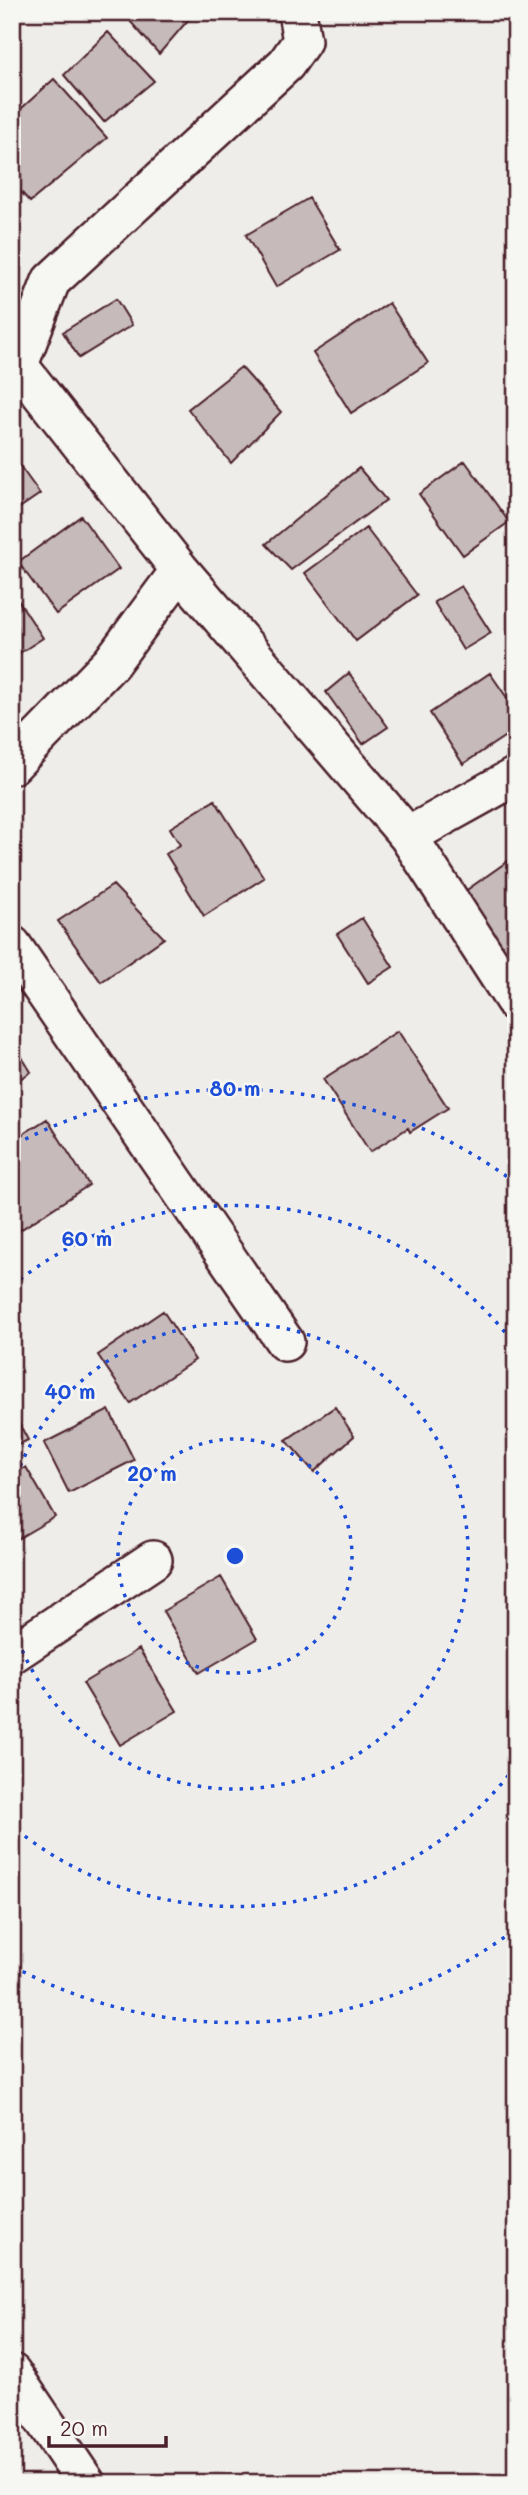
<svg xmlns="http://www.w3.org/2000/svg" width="528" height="2495" font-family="Mali,sans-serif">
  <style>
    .building { fill: #c6babb; stroke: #4a1f2b; stroke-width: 2 }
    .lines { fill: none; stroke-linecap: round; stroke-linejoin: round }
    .street-casing { stroke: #4a1f2b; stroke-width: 42 }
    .street { stroke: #f6f6f2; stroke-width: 37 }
    .ring { fill: none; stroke: #1d4ed8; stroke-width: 3.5; stroke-dasharray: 3.5 7 }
    .centre { fill: #1d4ed8; stroke: #f6f6f2; stroke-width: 3.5 }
    .ring-label { font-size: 21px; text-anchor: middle; font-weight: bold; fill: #1d4ed8; stroke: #f6f6f2; stroke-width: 5; stroke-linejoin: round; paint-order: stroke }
  </style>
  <rect width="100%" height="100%" fill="#efedea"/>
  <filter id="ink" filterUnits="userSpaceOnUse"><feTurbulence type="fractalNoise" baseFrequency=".0143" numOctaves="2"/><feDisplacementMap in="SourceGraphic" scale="14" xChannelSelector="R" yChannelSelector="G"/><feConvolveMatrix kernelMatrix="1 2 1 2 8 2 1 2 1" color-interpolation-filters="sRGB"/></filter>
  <g filter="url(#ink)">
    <path class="building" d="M122 12H195L159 54Z
      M108 32 154 81 104 122 64 75Z
      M54 79 107 138 30 202 12 182V117Z
      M309 198 340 250 276 287 246 235Z
      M116 299 132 325 79 358 63 332Z
      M389 303 428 363 351 413 313 353Z
      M241 367 281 412 231 463 188 409Z
      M12 455 40 494 12 513Z
      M465 461 509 522 463 555 419 494Z
      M359 468 386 500 291 570 266 544Z
      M81 516 119 569 56 614 18 562Z
      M366 528 417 595 356 641 305 573Z
      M461 586 491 633 463 650 434 602Z
      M12 591 43 638 12 658Z
      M349 673 388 727 363 744 326 692Z
      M490 673 516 711V729L463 764 430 713Z
      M215 800 264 878 204 916 166 854 180 845 170 828Z
      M508 861 516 873V966L464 892Z
      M113 885 164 938 101 982 58 921Z
      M362 918 393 967 368 983 337 934Z
      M398 1031 448 1108 410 1132 408 1128 370 1152 323 1079Z
      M12 1041 31 1072 12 1084Z
      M47 1119 89 1185 20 1230 12 1218V1141Z
      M163 1311 195 1360 130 1403 98 1355Z
      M335 1407 354 1436 314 1472 286 1440Z
      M12 1410 28 1440 12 1448Z
      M109 1410 134 1460 69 1493 44 1443Z
      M26 1467 55 1517 12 1542V1475Z
      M221 1577 257 1639 199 1673 163 1611Z
      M139 1649 177 1711 120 1745 83 1683Z"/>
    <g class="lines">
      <defs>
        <path id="street" d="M12 357 180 570 408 836 516 1003
          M12 370 19 365 51 281 286 64 302 41 297 12
          M12 765 111 663 180 570
          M408 836 516 776
          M12 945 285 1342
          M12 1654 153 1560
          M12 2373 86 2483"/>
      </defs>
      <use href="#street" class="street-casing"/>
      <use href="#street" class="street"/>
    </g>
  </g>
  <g class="ring">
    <circle cx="235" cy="1556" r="117"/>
    <path d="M13 1486A233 233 0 1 1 13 1626"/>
    <path d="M515 1767A350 350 0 0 1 12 1826M12 1286A350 350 0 0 1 515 1345"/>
    <path d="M513 1931A467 467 0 0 1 16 1968M16 1144A467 467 0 0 1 513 1181"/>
  </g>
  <circle cx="235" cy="1556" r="10" class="centre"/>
  <g class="ring-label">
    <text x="235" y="1096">80 m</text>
    <text x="87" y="1246">60 m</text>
    <text x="70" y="1399">40 m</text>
    <text x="152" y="1481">20 m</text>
  </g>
  <rect width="528" height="2495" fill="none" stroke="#f6f6f2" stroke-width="42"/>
  <rect x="21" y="21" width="486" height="2453" fill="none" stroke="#4a1f2b" stroke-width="2.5" filter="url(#ink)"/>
  <path d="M49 2436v10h117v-10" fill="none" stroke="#4a1f2b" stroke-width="3.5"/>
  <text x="60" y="2436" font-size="21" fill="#4a1f2b" stroke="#f6f6f2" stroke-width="5" paint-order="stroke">20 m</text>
</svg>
